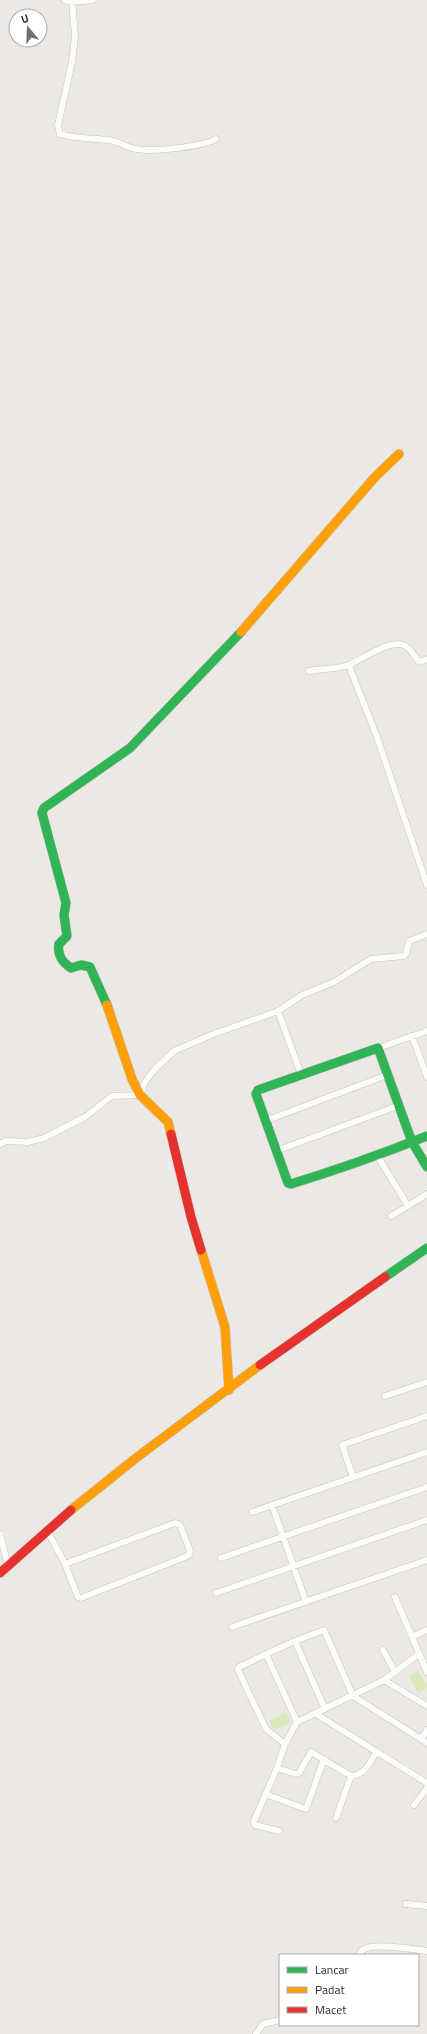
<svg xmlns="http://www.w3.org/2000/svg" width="427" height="2034" font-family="'Titillium Web',sans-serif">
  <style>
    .pitch { fill: #d9eabb }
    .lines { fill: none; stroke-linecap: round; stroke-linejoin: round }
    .street-casing { stroke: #c5c4c5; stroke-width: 7 }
    .fast-casing { stroke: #c5c4c5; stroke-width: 10 }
    .slow-casing { stroke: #c5c4c5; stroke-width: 10 }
    .jam-casing { stroke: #c5c4c5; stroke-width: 10 }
    .street { stroke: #fcfcfb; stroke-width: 6 }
    .fast { stroke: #30b455; stroke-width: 9 }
    .slow { stroke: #ff9f0a; stroke-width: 9 }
    .jam { stroke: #e5322d; stroke-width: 9 }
  </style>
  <rect width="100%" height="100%" fill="#ece8e4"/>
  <path class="pitch" d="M418 1671 427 1686V1688L418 1693 409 1676Z
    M286 1712 291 1722 274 1730 269 1721Z"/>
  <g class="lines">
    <defs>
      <path id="street" d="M65 0 72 2 93 0
        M72 0 75 36 72 62 58 125 60 134C76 139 92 138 109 140 117 141 124 146 132 148 147 153 202 147 216 139
        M350 665 351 671 377 737 427 885
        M309 671C323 668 338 670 351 664 364 658 394 636 407 647 412 651 415 657 419 662L427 659
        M278 1011 301 1074
        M412 1036 427 1077
        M378 1048 427 1031
        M265 1121 387 1075
        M0 1144 6 1141 28 1142 44 1138 85 1117 112 1096 140 1095 145 1082 155 1069 174 1051 211 1035 278 1011 302 995 334 982 371 959 404 956 406 954 409 941 427 934
        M276 1151 400 1105
        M377 1155 408 1206 391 1216
        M408 1206 427 1194
        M385 1396 427 1382
        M353 1477 342 1445 427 1416
        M272 1505 306 1602
        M252 1512 427 1452
        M47 1530 65 1564 78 1597 81 1598 185 1557 189 1555 190 1551 180 1525 175 1523 65 1564
        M0 1534 8 1566
        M221 1558 427 1487
        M216 1593 427 1520
        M395 1597 427 1672
        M232 1627 427 1560
        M412 1637 427 1630
        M295 1641 324 1630 353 1696 421 1739
        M383 1650 395 1672
        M266 1654 295 1641 325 1709
        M384 1680 427 1706
        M316 1714 427 1783
        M427 1730 421 1739 427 1743
        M285 1744 266 1729 238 1670 239 1667 266 1654 297 1722
        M277 1768 296 1774 299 1773 311 1752 351 1776C365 1775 370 1763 376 1752
        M265 1794 306 1809 324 1759
        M414 1805 427 1788
        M336 1818 351 1776
        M279 1831 255 1825 254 1821 277 1768 285 1744 297 1722 384 1680 419 1654
        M406 1904 427 1906
        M360 1955 362 1950C374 1942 412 1949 427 1951
        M256 2034 263 2024 280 2020"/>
      <path id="fast" d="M107 1005 90 967 81 965 71 968C62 962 57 955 59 944L67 936 64 915 66 903 42 813 44 808 130 748 241 632
        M427 1136C382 1154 337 1170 291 1184L288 1183 256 1094 258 1090 378 1048 412 1142 427 1167
        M385 1277 427 1248"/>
      <path id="slow" d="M241 632 375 477 399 454
        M107 1005 132 1079 140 1095 168 1122 171 1134
        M201 1250 225 1327 229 1390
        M71 1510 136 1458 260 1365"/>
      <path id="jam" d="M171 1134 191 1217 201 1250
        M260 1365 385 1277
        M0 1573 71 1510"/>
    </defs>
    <use href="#street" class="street-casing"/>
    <use href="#fast" class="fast-casing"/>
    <use href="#slow" class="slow-casing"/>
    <use href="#jam" class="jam-casing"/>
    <use href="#street" class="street"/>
    <use href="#fast" class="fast"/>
    <use href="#slow" class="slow"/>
    <use href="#jam" class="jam"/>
  </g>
  <rect x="279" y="1954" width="140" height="72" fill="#ffffff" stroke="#ababab"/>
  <rect x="287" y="1967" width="20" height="6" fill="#30b455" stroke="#ababab"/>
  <text x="315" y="1974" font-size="12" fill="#2e2e2e">Lancar</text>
  <rect x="287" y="1987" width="20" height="6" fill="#ff9f0a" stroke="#ababab"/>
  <text x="315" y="1994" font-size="12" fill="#2e2e2e">Padat</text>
  <rect x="287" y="2007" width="20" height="6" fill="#e5322d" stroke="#ababab"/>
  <text x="315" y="2014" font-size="12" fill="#2e2e2e">Macet</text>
  <g transform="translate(28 28) rotate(341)"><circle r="19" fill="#ffffff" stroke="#ababab"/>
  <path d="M0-3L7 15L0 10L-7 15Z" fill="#706f6e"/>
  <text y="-6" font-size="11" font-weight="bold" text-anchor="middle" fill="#2e2e2e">U</text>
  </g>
</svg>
